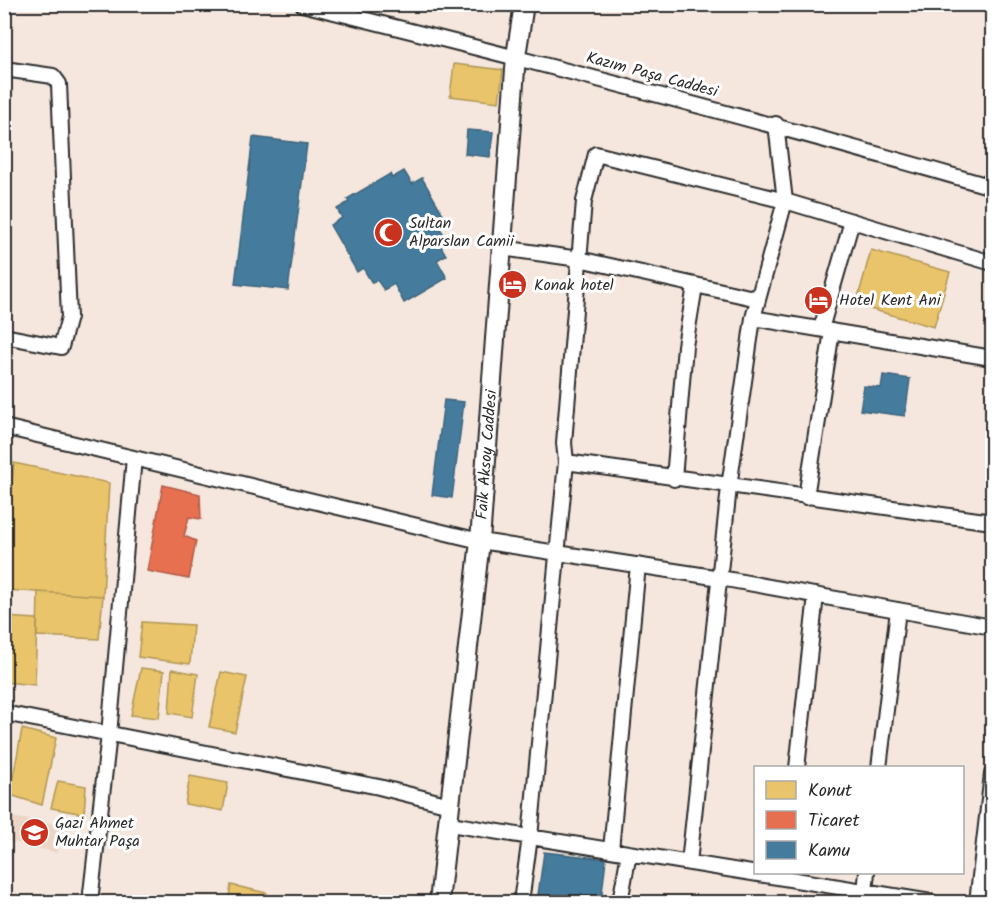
<svg xmlns="http://www.w3.org/2000/svg" width="997" height="907" font-family="Kalam,sans-serif">
  <style>
    .built { fill: #eed6c6 }
    .homes { fill: #e9c46a; stroke: #b09657; stroke-width: 1.5 }
    .shops { fill: #e76f51; stroke: #af5b46; stroke-width: 1.5 }
    .public { fill: #457b9d; stroke: #3d637b; stroke-width: 1.5 }
    .lines { fill: none; stroke-linecap: round; stroke-linejoin: round }
    .minor-casing { stroke: #2b2b2b; stroke-width: 18 }
    .secondary-casing { stroke: #2b2b2b; stroke-width: 22 }
    .minor { stroke: #fff; stroke-width: 14 }
    .secondary { stroke: #fff; stroke-width: 18 }
    .labels { text-anchor: middle; dominant-baseline: central; stroke-width: 6; stroke-linejoin: round; paint-order: stroke }
    .street-label { font-size: 16px; fill: #2b2b2b; stroke: #fff }
    .poi-label { font-size: 16px; fill: #2b2b2b; stroke: #fff; text-anchor: start }
  </style>
  <rect width="100%" height="100%" fill="#f5e7dd"/>
  <filter id="ink" filterUnits="userSpaceOnUse"><feTurbulence type="fractalNoise" baseFrequency=".0167" numOctaves="2"/><feDisplacementMap in="SourceGraphic" scale="12" xChannelSelector="R" yChannelSelector="G"/><feConvolveMatrix kernelMatrix="1 2 1 2 8 2 1 2 1" color-interpolation-filters="sRGB"/></filter>
  <g filter="url(#ink)">
    <path class="built" d="M5 816 65 825 57 853 5 840Z"/>
    <path class="homes" d="M454 64 503 70 499 102 450 96Z
      M871 250 950 272 934 327 856 305Z
      M14 463 109 483 103 596 4 590V550Z
      M38 592 103 596 99 639 37 636Z
      M4 617 37 619 35 685 4 682Z
      M142 622 193 625 190 664 138 657Z
      M141 668 164 671 159 718 131 715Z
      M172 669 198 674 192 717 169 713Z
      M221 672 247 677 235 732 209 727Z
      M22 729 56 738 42 805 10 795Z
      M190 776 228 783 223 811 185 804Z
      M58 781 86 786 84 814 51 808Z
      M231 885 267 893 265 902H228Z"/>
    <path class="shops" d="M163 485 200 494 201 519 189 517 184 536 196 541 189 579 147 571Z"/>
    <path class="public" d="M467 130 493 132 490 157 465 154Z
      M253 137 307 144 288 290 235 284Z
      M404 171 412 184 422 178 447 221 438 225 446 238 439 243 446 255 437 260 447 278 404 303 394 284 384 290 377 280 372 283 363 268 357 272 330 225 342 218 337 209 349 202 347 199 390 174 392 178Z
      M883 375 910 379 905 416 860 410 864 386 881 388Z
      M444 400 464 402 452 498 432 495Z
      M544 852 606 859 601 902H537Z"/>
    <g class="lines">
      <defs>
        <path id="minor" d="M302 4C533 61 763 121 992 187
          M4 69 53 76 59 84 69 317 61 347 4 336
          M502 248 579 259 758 299
          M753 318 992 358
          M821 329 852 221
          M4 427 480 541 720 578 992 627
          M566 462 564 443 584 201 596 154 785 201 992 263
          M674 479 685 346 695 286
          M806 497 832 331
          M4 713 379 787 450 805
          M797 768 816 595
          M879 768 898 610
          M450 824 931 902
          M611 850 638 565
          M689 863 729 487 753 318 785 201 776 124
          M865 892 867 872
          M90 902 109 734 134 458
          M521 902 530 837 566 462 992 522
          M620 902 629 853
          M977 902 992 774"/>
        <g id="secondary">
          <path id="s1" d="M439 902 480 541 516 56 524 4"/>
        </g>
      </defs>
      <use href="#minor" class="minor-casing"/>
      <use href="#secondary" class="secondary-casing"/>
      <use href="#minor" class="minor"/>
      <use href="#secondary" class="secondary"/>
    </g>
  </g>
  <defs>
    <symbol id="mosque-disc" viewBox="-11 -11 22 22"><circle r="9.5" fill="#c8321e" stroke="#fff"/><path d="M3.5-4.9A6 6 0 1 0 3.5 4.9A5 5 0 1 1 3.5-4.9Z" fill="#fff"/></symbol>
    <symbol id="hotel-disc" viewBox="-11 -11 22 22"><circle r="9.5" fill="#c8321e" stroke="#fff"/><path d="M-6-4.5h1.5V1H6V5H4.5V3h-9V5H-6ZM-4 0a1.8 1.8 0 1 1 3.6 0ZM.5 0V-2.5h3Q6-2.5 6 0Z" fill="#fff"/></symbol>
    <symbol id="school-disc" viewBox="-11 -11 22 22"><circle r="9.5" fill="#c8321e" stroke="#fff"/><path d="M0-5L7-2L0 1L-7-2ZM-4 1L0 2.5L4 1V4Q0 6-4 4Z" fill="#fff"/></symbol>
  </defs>
  <g fill-rule="evenodd">
    <use href="#mosque-disc" x="372" y="216" width="33" height="33"/>
    <use href="#hotel-disc" x="496" y="268" width="33" height="33"/>
    <use href="#hotel-disc" x="802" y="284" width="33" height="33"/>
    <use href="#school-disc" x="18" y="816" width="33" height="33"/>
  </g>
  <g class="labels">
    <g class="street-label">
      <text transform="translate(652 75) rotate(15)">Kazım Paşa Caddesi</text>
      <text stroke="none"><textPath href="#s1" startOffset="450">Faik Aksoy Caddesi</textPath></text>
    </g>
    <g class="poi-label">
      <text x="409" y="223">Sultan<tspan x="409" dy="18">Alparslan Camii</tspan></text>
      <text x="534" y="285">Konak hotel</text>
      <text x="839" y="300">Hotel Kent Ani</text>
      <text x="55" y="823">Gazi Ahmet<tspan x="55" dy="18">Muhtar Paşa</tspan></text>
    </g>
  </g>
  <rect width="997" height="907" fill="none" stroke="#fff" stroke-width="24"/>
  <rect x="12" y="12" width="973" height="883" fill="none" stroke="#2b2b2b" stroke-width="2" filter="url(#ink)"/>
  <rect x="754" y="766" width="210" height="108" fill="#ffffff" stroke="#aaaaaa" stroke-width="1.5"/>
  <rect x="766" y="781" width="30" height="18" fill="#e9c46a" stroke="#aaaaaa" stroke-width="1.5"/>
  <text x="808" y="796" font-size="18" fill="#2b2b2b">Konut</text>
  <rect x="766" y="811" width="30" height="18" fill="#e76f51" stroke="#aaaaaa" stroke-width="1.5"/>
  <text x="808" y="826" font-size="18" fill="#2b2b2b">Ticaret</text>
  <rect x="766" y="841" width="30" height="18" fill="#457b9d" stroke="#aaaaaa" stroke-width="1.5"/>
  <text x="808" y="856" font-size="18" fill="#2b2b2b">Kamu</text>
</svg>
